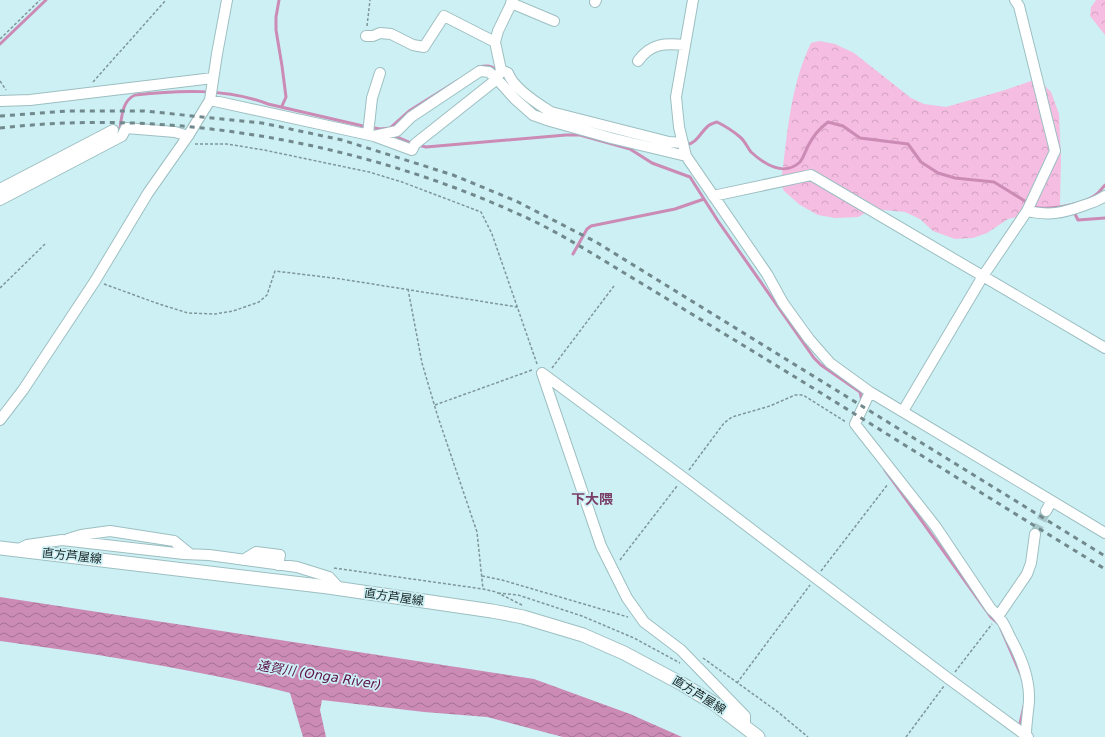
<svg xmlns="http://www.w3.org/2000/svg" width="1105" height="737" font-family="'DejaVu Sans','Noto Sans JP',sans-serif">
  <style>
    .forest { fill: url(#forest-crowns) }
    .water { fill: url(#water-waves) }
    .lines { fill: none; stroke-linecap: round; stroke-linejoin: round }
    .stream { stroke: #cb8bb5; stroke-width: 3 }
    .minor-tunnel { stroke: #a8c7ca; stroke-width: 10; stroke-dasharray: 10 5; stroke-linecap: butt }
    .minor-casing { stroke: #9dbfc2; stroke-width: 12 }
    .major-casing { stroke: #9dbfc2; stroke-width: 15 }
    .path { stroke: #7d9699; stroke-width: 1.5; stroke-dasharray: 3 2; stroke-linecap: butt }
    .minor { stroke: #fff; stroke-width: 10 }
    .major { stroke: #fff; stroke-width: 13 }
    .rail { stroke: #71898c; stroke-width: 3; stroke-dasharray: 5 5; stroke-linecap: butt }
    .labels { text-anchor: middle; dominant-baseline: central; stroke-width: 3.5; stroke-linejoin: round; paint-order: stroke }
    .street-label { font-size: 12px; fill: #152223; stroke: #cdf0f4 }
    .water-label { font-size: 13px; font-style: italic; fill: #5c114a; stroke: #cdf0f4 }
    .quarter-label { font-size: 14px; font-weight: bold; fill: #793d66; stroke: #cdf0f4 }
  </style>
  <defs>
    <pattern id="forest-crowns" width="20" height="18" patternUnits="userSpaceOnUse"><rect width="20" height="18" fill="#f4bde1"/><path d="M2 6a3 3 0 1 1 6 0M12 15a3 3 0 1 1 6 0" fill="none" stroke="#d0a2c1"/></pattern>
    <pattern id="water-waves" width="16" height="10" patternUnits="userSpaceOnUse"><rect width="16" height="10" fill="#cb8bb5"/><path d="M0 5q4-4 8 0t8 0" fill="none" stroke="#a47193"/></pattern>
  </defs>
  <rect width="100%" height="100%" fill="#cdf0f4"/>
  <path class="forest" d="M1096 0H1105V35L1090 16 1091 7Z
    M819 41 835 44 854 53 911 98 924 104 946 107 1005 90 1034 80 1041 82 1051 92 1059 114 1061 157 1060 204 1057 214 1022 216 1008 219 987 233 973 238 955 239 933 231 920 219 905 212 873 209 858 217 835 218 818 215 800 205 784 191 781 184C787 137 790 86 811 43Z"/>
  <path class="water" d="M0 597 534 679 630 714 682 737H563L487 717 424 712 322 700 320 710 326 737H303L290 693C195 669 97 654 0 641Z"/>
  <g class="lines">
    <path class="stream" d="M279 0 276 17V30L282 66 286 97 282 106
      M0 44 46 0
      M478 67C487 65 492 65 498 72
      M518 96 530 104
      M116 131 120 128C122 116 122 101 135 95 178 90 227 88 268 104L363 126 380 129 390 128 409 111 457 81
      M392 135 413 144
      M418 145 426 147 566 135H580L630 149 652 163 690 177 718 221 814 358 821 365 860 392 862 401
      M686 145C697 143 700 133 708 126 710 124 714 123 717 122 725 126 733 131 740 137 745 141 747 147 751 152 764 164 784 177 800 162 804 157 805 152 808 146 813 136 820 128 828 122L843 126 860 138 908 144 921 162 938 173 955 178 994 182 1028 203
      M1033 207C1049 211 1087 204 1099 192 1101 190 1103 187 1105 185
      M1075 210 1074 212 1078 220 1105 218
      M573 254 587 229 591 226 675 209 704 199
      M885 470 991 617 999 624
      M1001 629 1021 675
      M1019 728 1024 706"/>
    <path class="minor-tunnel" d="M1035 534 1046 511"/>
    <defs>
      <path id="minor" d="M513 0 498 31 495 42 501 70 497 79 515 99 533 115 550 121 611 138 686 156
        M693 0 676 97 679 127 686 156 767 274 783 303 809 339 830 363 870 392 1105 533
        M595 2 596 0
        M511 3 554 21
        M366 36H373L380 33 391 34 413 45 424 47 444 16 495 42
        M638 61C651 43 665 43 685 45
        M501 70 508 73C513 88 538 104 551 112L669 142 683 143
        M210 100 374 136 412 150 415 144 497 79 489 72 480 71 411 117 397 131 374 136
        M0 101 30 100 213 78
        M368 134 372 98 380 73
        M0 189 113 130
        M713 196 811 175 1105 348
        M0 200 122 136 126 128 175 132 188 136
        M1027 211C1050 216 1063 213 1085 205 1092 203 1099 200 1105 196
        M542 373 684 478 949 679 1028 737
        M542 373 601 546 627 598 644 622 681 650 745 716V726
        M870 392 855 424 936 527 991 609C1001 617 1005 626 1010 637 1021 657 1030 678 1029 701 1028 713 1026 724 1026 735
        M903 411 983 276 1027 211 1055 151 1019 6 1015 0
        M0 420 23 390 95 281 148 193 188 136 210 100 217 54 227 0
        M1046 511 1051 502
        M68 539 81 535 110 531 174 541 190 554
        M17 550 27 545 62 540 184 554 209 555 297 567 329 577 340 589
        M243 560 256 552 280 555 278 565
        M999 615 1027 574 1031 563 1035 534"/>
      <path id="major" d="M0 548 328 587 492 611 523 617 583 635 624 653 682 684 715 704 758 737"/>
    </defs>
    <use href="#minor" class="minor-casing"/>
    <use href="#major" class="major-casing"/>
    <path class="path" d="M367 26 370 0
      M0 39 40 0
      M0 81 6 90
      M93 82 166 0
      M195 144H227L264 150 369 172 402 182 481 212 492 234 537 364
      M104 284 159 304 188 313 215 314 233 311 259 302 267 295 275 271 341 279 517 307
      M0 288 45 244
      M408 289 422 363 437 414 477 532 483 589
      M552 368 614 286
      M435 405 532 370
      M689 470 724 423 732 417 770 406 795 395H803L846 422
      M620 560 677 486
      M334 568 483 589 496 592 522 605
      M821 571 888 484
      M482 576 502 580 628 617
      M498 593 518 595 582 616 634 638 680 663
      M703 658 778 712 808 737
      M955 672 992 624
      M737 683 810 585
      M906 737 944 686"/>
    <use href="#minor" class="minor"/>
    <use href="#major" class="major"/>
    <path class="rail" d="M0 116 68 111H144L262 123 342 140 453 175 516 201 596 242 1105 556
      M0 128C175 108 365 143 525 217 560 233 593 254 626 274 666 298 706 323 746 347 866 420 985 496 1105 569"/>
  </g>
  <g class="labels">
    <g class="street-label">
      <text transform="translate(72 556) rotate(6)">直方芦屋線</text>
      <text transform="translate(394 597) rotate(8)">直方芦屋線</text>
      <text transform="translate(699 695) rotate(32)">直方芦屋線</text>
    </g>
    <g class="water-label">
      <text transform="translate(319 675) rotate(9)">遠賀川 (Onga River)</text>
    </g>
    <g class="quarter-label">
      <text x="592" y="499">下大隈</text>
    </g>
  </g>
</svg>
